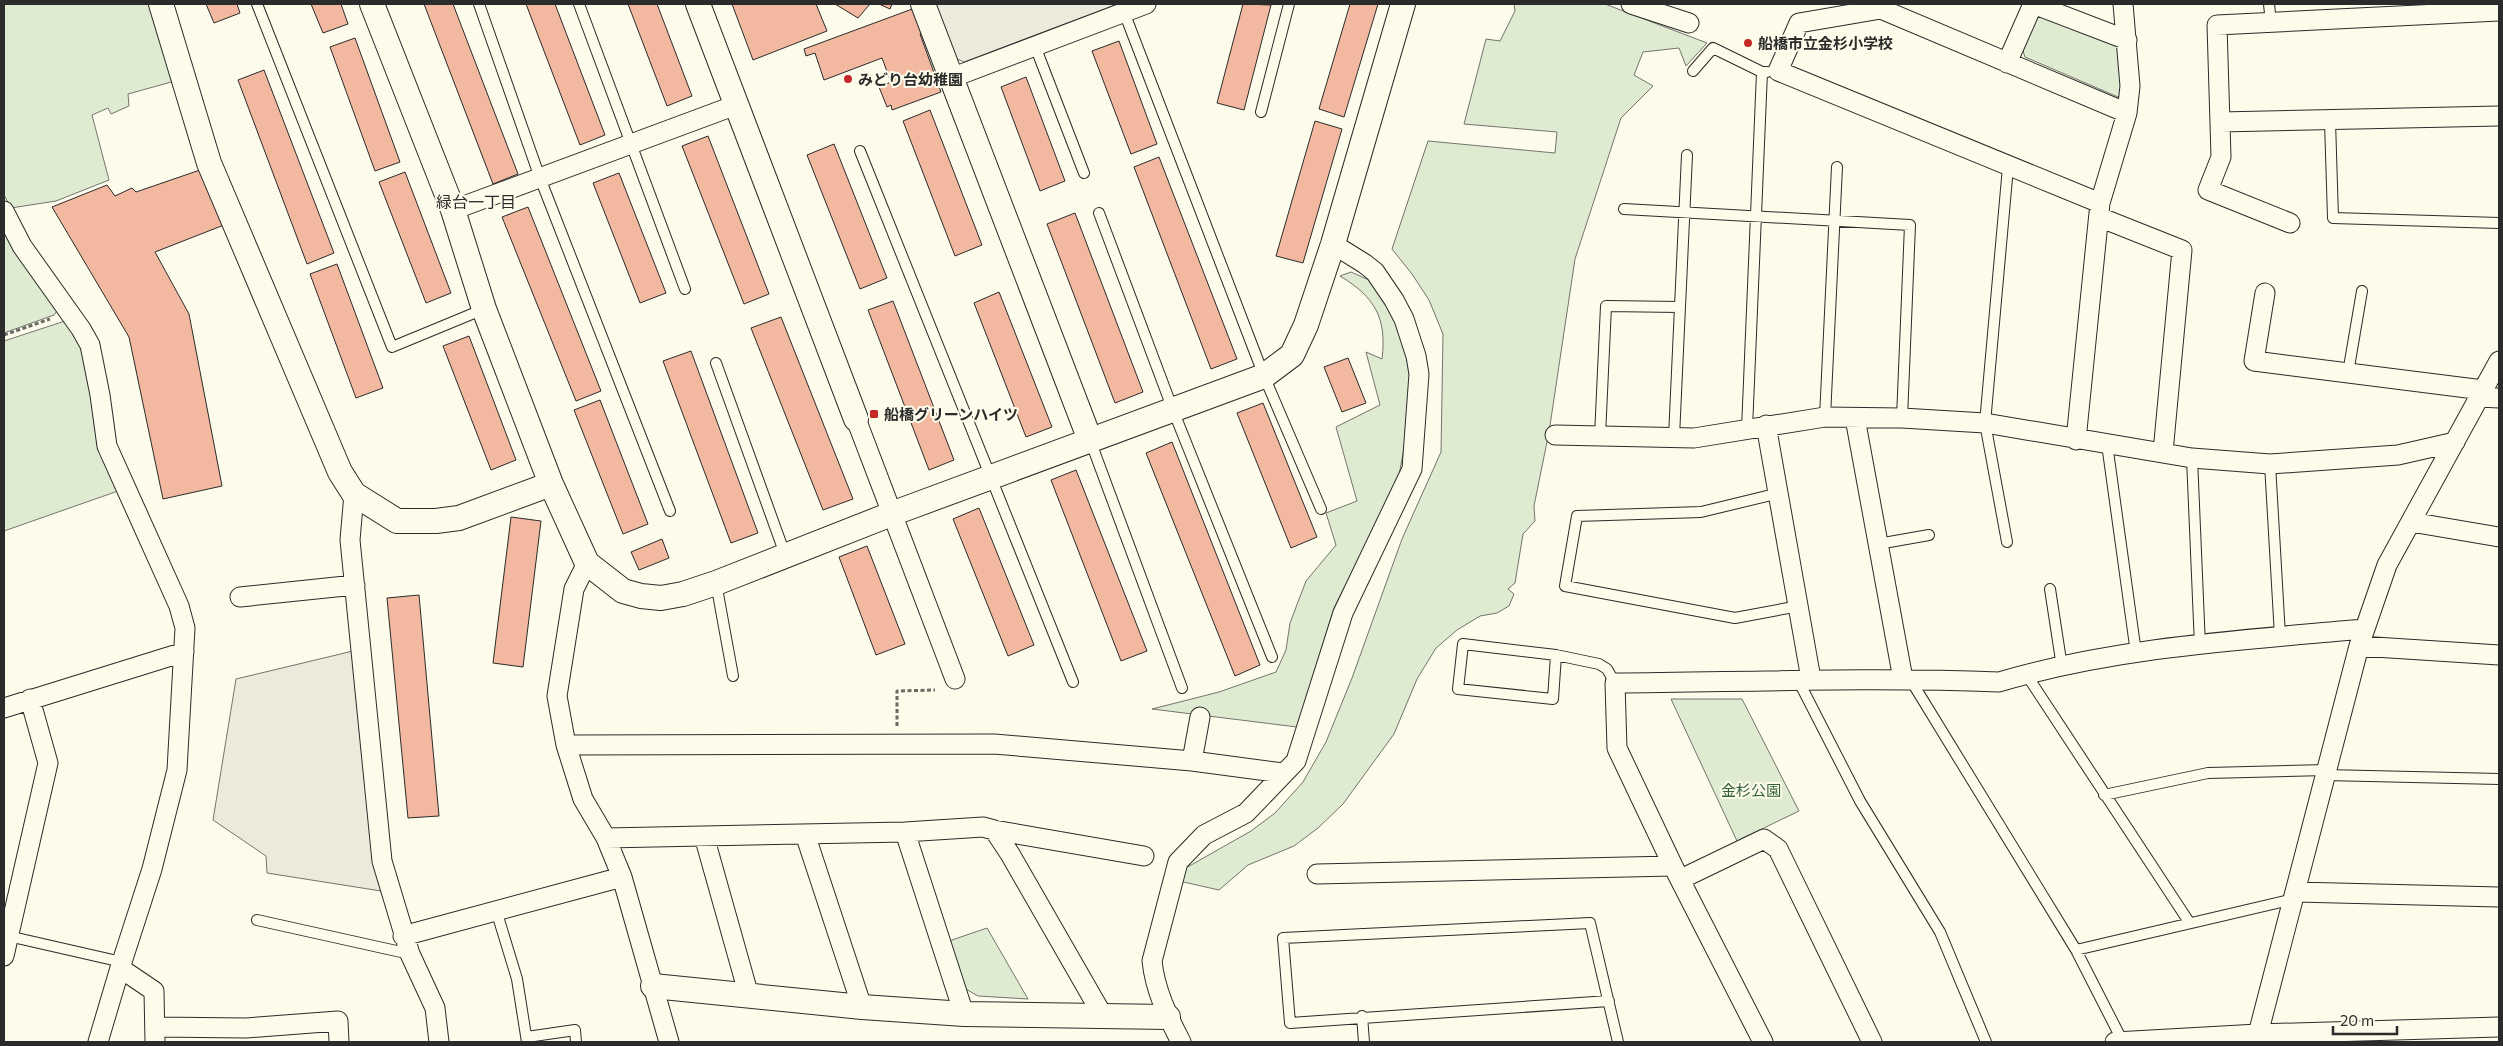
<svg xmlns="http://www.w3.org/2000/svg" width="2503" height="1046" font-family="Commissioner,'Noto Sans JP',sans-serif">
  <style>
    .green { fill: #deebd1; stroke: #74746e }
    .parking { fill: #eceadb; stroke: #74746e }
    .building { fill: #f2b8a0; stroke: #2b2b2b }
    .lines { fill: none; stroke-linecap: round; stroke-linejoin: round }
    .service-casing { stroke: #2b2b2b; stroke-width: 12 }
    .minor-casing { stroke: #2b2b2b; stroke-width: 21 }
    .tertiary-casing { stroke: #2b2b2b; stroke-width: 26 }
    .path { stroke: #6a6964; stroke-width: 3; stroke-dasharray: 4 2.5; stroke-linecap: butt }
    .service { stroke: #fdfbea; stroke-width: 10 }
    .minor { stroke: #fdfbea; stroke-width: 19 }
    .tertiary { stroke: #fdfbea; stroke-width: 24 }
    .poi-dot { fill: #c62828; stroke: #fdfbea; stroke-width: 2 }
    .labels { text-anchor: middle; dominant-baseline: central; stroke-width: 4; stroke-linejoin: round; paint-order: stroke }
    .poi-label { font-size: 15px; font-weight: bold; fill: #2b2b2b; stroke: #fdfbea; text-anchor: start }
    .park-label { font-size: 15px; fill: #34623c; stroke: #fdfbea }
    .neighbourhood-label { font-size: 16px; fill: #2b2b2b; stroke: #fdfbea }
  </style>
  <rect width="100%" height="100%" fill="#fdfbea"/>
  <path class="green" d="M4 4H152L175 81 128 94 129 106 111 114 108 108 92 115 109 180 56 201 11 208 4 195Z
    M1514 4H1605L1707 43 1686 66 1679 48 1643 52 1634 75 1653 86 1621 118 1575 259 1549 432 1534 506 1535 521 1523 534 1515 583 1508 589 1514 594 1509 606 1497 613 1480 616 1457 630 1436 648 1417 679 1394 734 1343 804 1318 828 1294 846 1248 865 1219 890 1179 881 1184 869 1251 831 1275 813 1303 782 1326 742 1352 678 1402 539 1441 452 1443 334 1429 300 1412 274 1392 249 1428 141 1555 153 1557 132 1464 124 1486 39 1500 41 1515 11Z
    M2043 15 2116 44 2120 52 2126 91 2118 97 2025 57 2022 48 2034 19Z
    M4 225 57 311 54 315 4 333Z
    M1351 272 1371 281 1400 321 1409 357 1412 404 1398 481 1334 608 1297 727 1152 709 1219 692 1276 672 1286 650 1290 623 1306 581 1336 545 1326 513 1357 501 1336 427 1380 405 1366 352 1382 359C1387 318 1375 297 1340 276Z
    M65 321 78 333 118 491 4 531V341Z
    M1671 699H1742L1799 811 1737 841Z
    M987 928 1028 999 978 996 964 988 949 941Z"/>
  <path class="parking" d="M934 4H1118L964 62 955 58Z
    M353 651 373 851 381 891 267 873 266 856 213 820 236 679Z"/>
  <path class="building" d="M206 4H237L240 13 214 23Z
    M311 4H341L348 24 323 33Z
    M424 4H453L518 174 493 184Z
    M526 4H555L605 135 580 145Z
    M628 4H657L692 96 667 106Z
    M732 4H816L827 31 753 60Z
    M835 4H870L858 18Z
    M879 4H892L890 9Z
    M1243 4 1271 5 1244 110 1217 103Z
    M1350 4H1378L1344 117 1319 109Z
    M915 8 924 32 920 34 941 92 892 110 891 105 887 107 879 87 891 82 882 58 824 80 815 53 806 56 804 49Z
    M355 38 400 162 375 171 330 47Z
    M1119 41 1157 144 1131 154 1092 51Z
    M264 70 334 253 307 264 238 80Z
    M1026 77 1065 181 1040 191 1001 87Z
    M930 110 982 245 955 256 903 121Z
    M1315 121 1342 129 1303 263 1276 256Z
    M708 136 769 294 744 304 682 146Z
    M834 144 887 278 860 289 807 155Z
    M1159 157 1237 359 1211 369 1134 167Z
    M200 170 224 225 155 252 189 314 222 486 163 499 129 337 52 207 107 185 115 196 132 188 136 192Z
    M405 172 451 293 426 303 379 182Z
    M619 173 666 293 640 303 593 183Z
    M528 207 601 391 576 401 502 217Z
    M1075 213 1143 392 1115 403 1047 224Z
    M337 264 383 388 356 398 310 274Z
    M999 292 1052 427 1026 437 974 303Z
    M893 301 954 460 929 470 868 310Z
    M781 317 853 499 823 510 751 328Z
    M469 336 516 460 491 470 443 346Z
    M691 351 758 533 731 543 663 361Z
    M1348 358 1366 403 1342 412 1324 367Z
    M600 400 648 524 623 534 574 410Z
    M1263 403 1317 537 1291 548 1237 413Z
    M1172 442 1260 665 1235 676 1146 453Z
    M1076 470 1147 651 1121 661 1051 480Z
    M979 508 1034 645 1008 656 953 519Z
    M511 517 541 521 523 667 493 663Z
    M662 539 669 558 639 570 631 552Z
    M867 546 905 644 876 655 839 557Z
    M419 595 439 816 408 818 387 598Z"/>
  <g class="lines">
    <defs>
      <path id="service" d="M257 4 392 347 484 309
        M479 4 540 178 670 511
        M579 4 685 289
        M2269 4 2271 23
        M1124 12 1264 376 1321 509
        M1035 46 1084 173
        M1693 71 1713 48 1762 72H1767
        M1261 112 1289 4
        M2330 121 2333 218 2499 223
        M860 151 1073 682
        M1624 209 1910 225 1902 418
        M1099 213 1173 410 1272 657
        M716 363 786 557
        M2348 373 2362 291
        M1825 417 1837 167
        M1747 429 1762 72
        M1600 436 1606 306 1679 307
        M1674 437 1687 155
        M1090 440 1182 688
        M2107 444 2136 653
        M2192 458 2200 646
        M2270 464 2280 636
        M1779 493 1701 512 1577 516 1565 586 1735 618 1799 606
        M2007 542 1985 423 2008 167
        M1878 544 1929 535
        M716 583 733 676
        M2050 589 2062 667
        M1556 655 1553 699 1458 689 1463 644 1556 655 1599 664 1607 669 1615 683
        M2026 674 2189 922
        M1910 679 2076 950 2123 1042
        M1798 680 1860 801 1940 932 1986 1042
        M2325 775 2499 779
        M2104 795 2208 773 2326 770
        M496 910 517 979 527 1042
        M257 920 410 954
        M8 936 122 962
        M2076 950 2294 899
        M1609 1001 1290 1023 1283 938 1590 923 1618 1042
        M1362 1016 1364 1042
        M527 1037 575 1030 576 1042"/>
      <path id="minor" d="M1631 4 1689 23
        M2007 63 2033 4 2127 40
        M951 78 1146 4
        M2220 122 2499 116
        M2100 203 1778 71 1799 23 1881 9 2127 113
        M453 210 736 105
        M4 211 22 246 81 329 90 345 100 395 107 446 179 606 185 628 177 770 152 869 120 968 98 1042
        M2099 217 2182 250 2163 452
        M2290 223 2208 190 2221 157 2217 25 2499 11
        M2265 293 2254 361 2483 390
        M2479 397 2499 398
        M1855 418 1903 679
        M856 419 955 679
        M1766 425 1811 679
        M1555 435 1694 438 1825 417 1902 418 1985 423 2192 458 2270 464 2398 455 2455 442
        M2076 440 2100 203 2127 113 2130 86 2123 4
        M354 494 350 540 382 861 410 954 435 1008 439 1042
        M2411 522 2499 537
        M587 563 574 589 557 696 566 745 583 799 606 838 622 877 669 1042
        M240 597 355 585
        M2359 646 2499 655
        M4 708 184 652
        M566 745 994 744 1192 761 1283 773
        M1192 761 1200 717
        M994 830 1144 856
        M905 832 964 1014
        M805 834 862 1007
        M704 836 749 996
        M606 838 905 832 983 827 994 830 1010 854 1103 1016
        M1317 874 1673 866
        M1681 879 1764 839 1778 849 1872 1042
        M2296 892 2499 897
        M403 936 622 877
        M4 956 48 763 30 699
        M120 968 154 991 155 1042
        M155 1027 246 1028 338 1021 339 1042
        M1181 1042C1168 1017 1155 990 1152 961L1178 862 1204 835 1246 813 1296 761 1343 613 1412 469 1419 374 1416 356 1404 319 1394 300 1375 272 1365 264 1333 244
        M1763 1042 1673 866 1617 748 1615 683C1743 682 1871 677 1999 682 2117 647 2243 640 2364 629
        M2115 1042 2258 1034 2499 1027
        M2260 1042 2258 1034 2359 646 2387 565 2499 361"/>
      <path id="tertiary" d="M161 4 209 163 340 472 354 494 397 521H436L459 518 551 484
        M372 4 453 210 484 309 551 484 587 563 623 591 641 596 661 598 683 594 716 583 894 513 1264 376 1292 355 1306 325 1333 244 1403 4
        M698 4 856 419
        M923 4 1090 440
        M653 986 862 1007 964 1014 1168 1017"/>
    </defs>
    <use href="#service" class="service-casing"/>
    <use href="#minor" class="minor-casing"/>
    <use href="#tertiary" class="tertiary-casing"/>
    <path class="path" d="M4 335 50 319
      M897 726V691L935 690"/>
    <use href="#service" class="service"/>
    <use href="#minor" class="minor"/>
    <use href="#tertiary" class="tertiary"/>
  </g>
  <g class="poi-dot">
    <circle cx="1748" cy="43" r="5"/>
    <circle cx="848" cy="79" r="5"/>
    <rect x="869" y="409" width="10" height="10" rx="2.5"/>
  </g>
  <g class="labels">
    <g class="poi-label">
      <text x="1758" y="43">船橋市立金杉小学校</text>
      <text x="858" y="79">みどり台幼稚園</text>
      <text x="884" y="414">船橋グリーンハイツ</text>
    </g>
    <g class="park-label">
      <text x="1751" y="790">金杉公園</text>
    </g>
    <g class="neighbourhood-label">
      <text x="476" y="201">緑台一丁目</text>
    </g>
  </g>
  <rect width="2503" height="1046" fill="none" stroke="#2b2b2b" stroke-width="10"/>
  <path d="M2333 1026v8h64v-8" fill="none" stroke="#2b2b2b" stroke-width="2.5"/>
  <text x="2340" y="1026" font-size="15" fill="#2b2b2b" stroke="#fdfbea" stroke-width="4" paint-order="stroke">20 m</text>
</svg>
